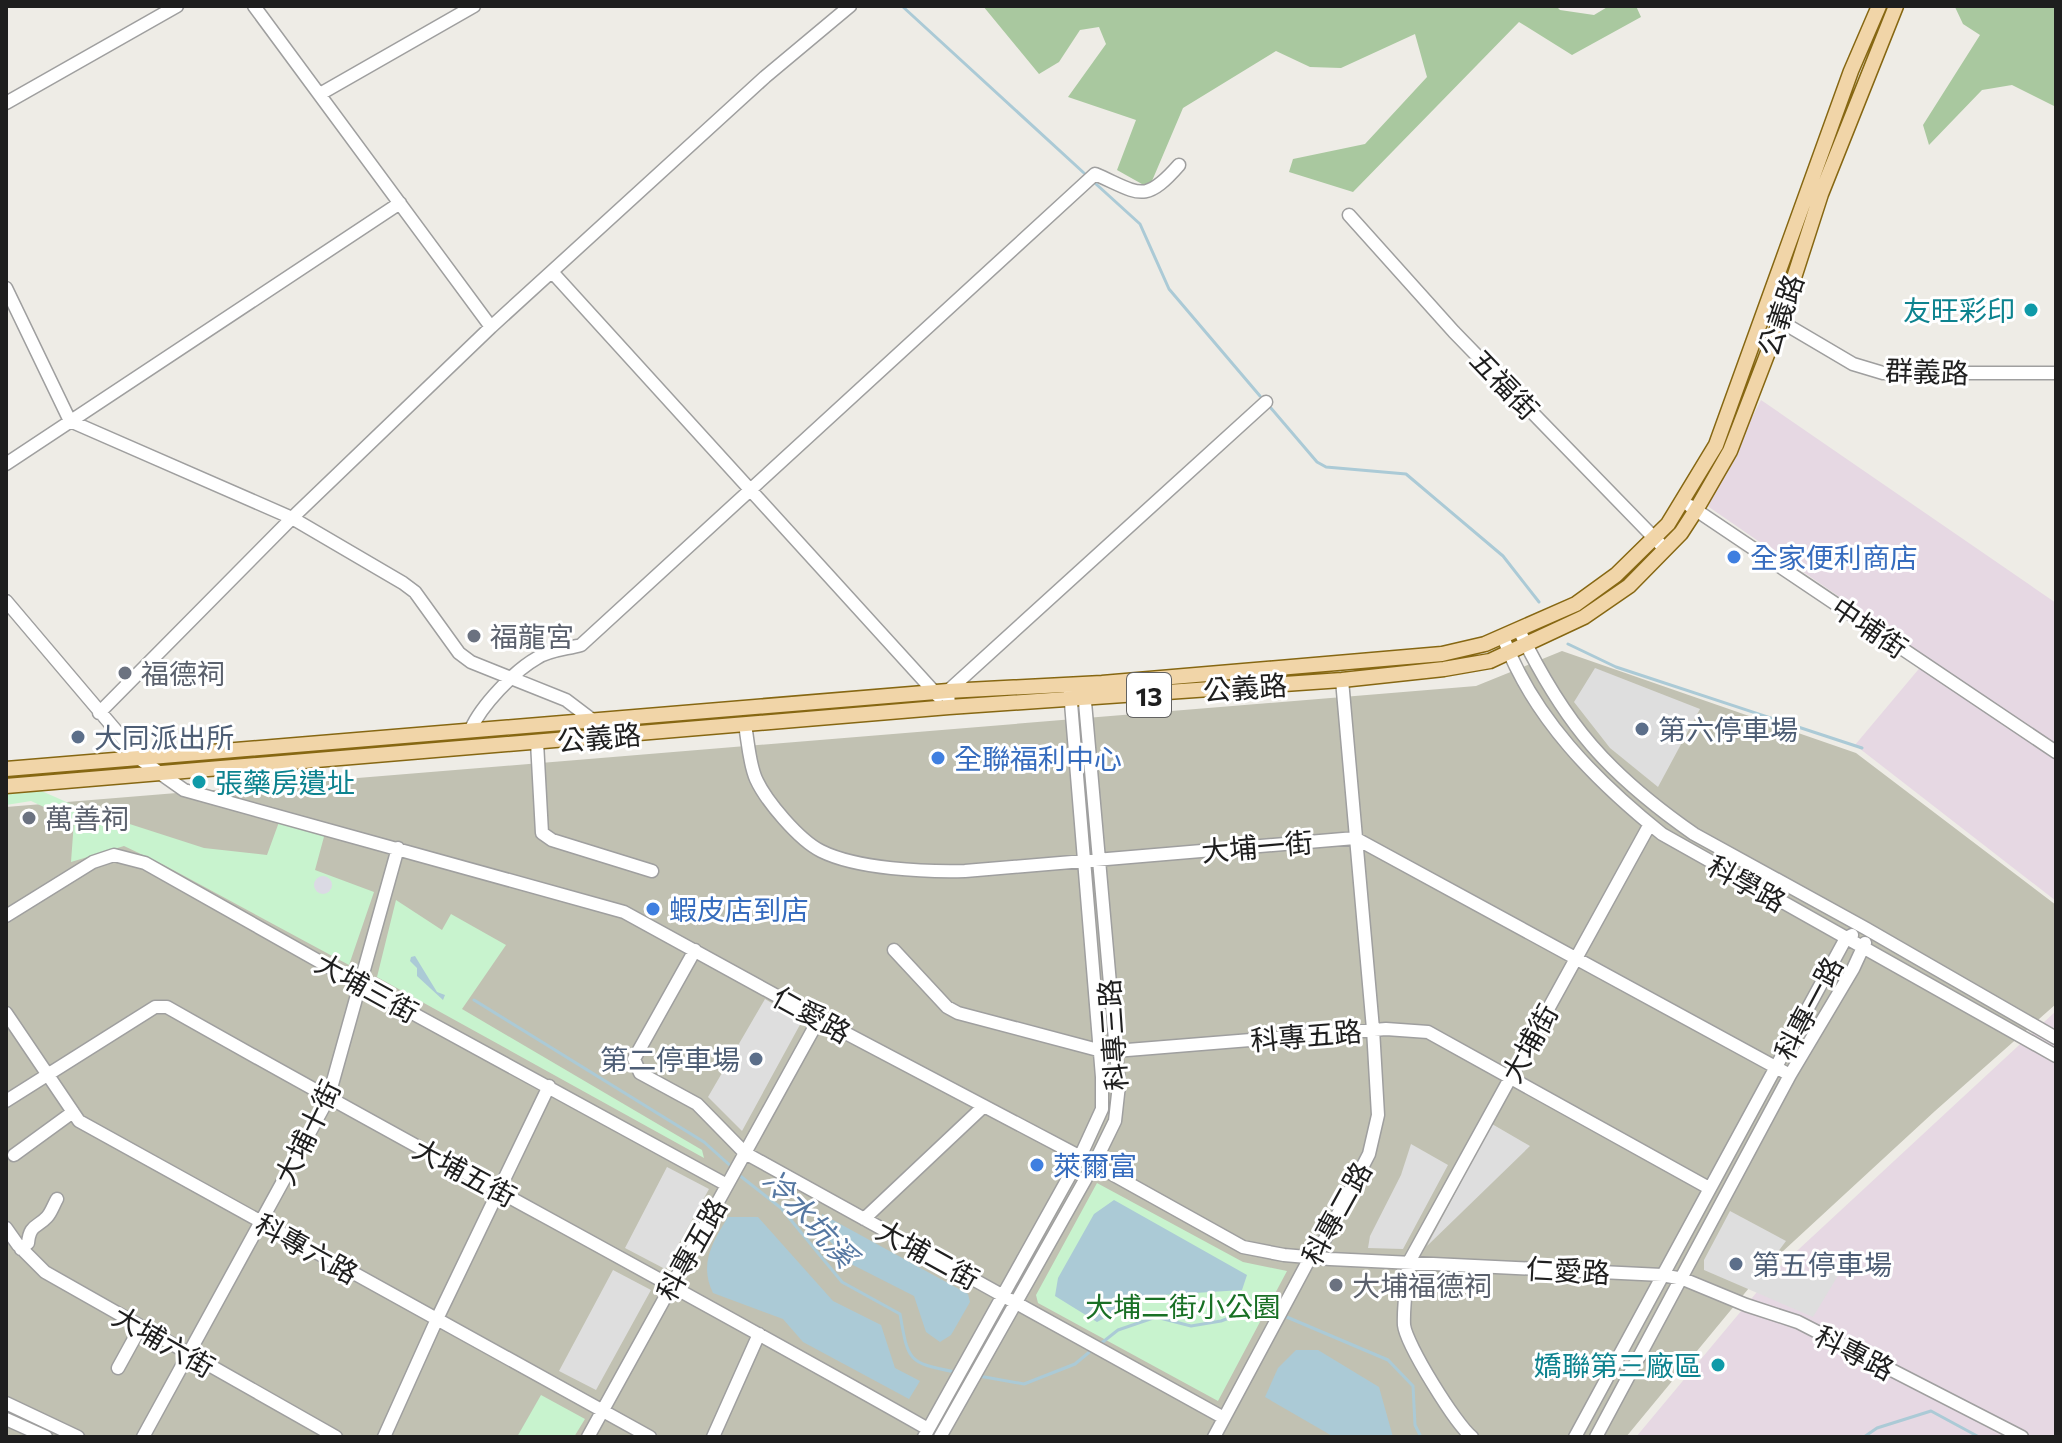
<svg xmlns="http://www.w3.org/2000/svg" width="2062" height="1443" font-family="Commissioner,'Noto Sans TC',sans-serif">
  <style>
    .industrial { fill: #e6d8e3 }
    .construction { fill: #c1c1b2 }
    .forest { fill: #a9c89f }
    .park { fill: #c8f3ce }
    .parking { fill: #dedede }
    .plaza { fill: #dbdae4 }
    .water { fill: #abcad6 }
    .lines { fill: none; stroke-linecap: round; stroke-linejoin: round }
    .stream { stroke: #abcad6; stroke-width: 3 }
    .minor-casing { stroke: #9f9f9f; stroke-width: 15 }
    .major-casing { stroke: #866712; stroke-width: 17 }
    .minor { stroke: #fff; stroke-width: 12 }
    .major { stroke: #f1d5a8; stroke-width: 14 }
    .culture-dot { fill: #0f9aa8; stroke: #fff; stroke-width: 3 }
    .shop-dot { fill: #3f7fe0; stroke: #fff; stroke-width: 3 }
    .worship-dot { fill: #6b7280; stroke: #fff; stroke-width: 3 }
    .service-dot { fill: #5c6f8a; stroke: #fff; stroke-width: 3 }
    .labels { text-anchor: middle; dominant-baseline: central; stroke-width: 6; stroke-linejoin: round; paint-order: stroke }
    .shield { fill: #fff; stroke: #626262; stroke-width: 2 }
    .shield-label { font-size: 26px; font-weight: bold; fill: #1e1e1e }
    .culture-label { font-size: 28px; fill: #0d838f; stroke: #fff; text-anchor: end }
    .street-label { font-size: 28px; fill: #1e1e1e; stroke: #fff }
    .shop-label { font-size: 28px; fill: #366cbe; stroke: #fff; text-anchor: start }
    .worship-label { font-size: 28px; fill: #5b616d; stroke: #fff; text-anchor: start }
    .service-label { font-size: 28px; fill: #4e5e75; stroke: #fff; text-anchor: start }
    .park-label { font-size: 28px; fill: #197025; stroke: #fff }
    .water-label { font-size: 30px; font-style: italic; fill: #5678a2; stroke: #fff }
  </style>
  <rect width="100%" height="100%" fill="#eeece6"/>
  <path class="industrial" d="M1761 400 2056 603V901L1855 745 1928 658 1706 505Z
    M2056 1011V1437H1636L1772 1274Z"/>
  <path class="construction" d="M1562 651 1856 753 2056 905V1004L1935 1111 1768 1265 1626 1437H6V807L1476 686Z"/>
  <path class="forest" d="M983 6H1556L1560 10 1594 15 1609 6H1636L1641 17 1572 55 1519 22 1353 192 1289 172 1293 159 1365 144 1427 77 1415 34 1341 68 1310 67 1276 51 1183 108 1149 188 1117 170 1136 120 1068 97 1106 44 1099 27 1080 30 1059 62 1039 74Z
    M2056 6V107L2012 85 1982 90 1929 145 1923 125 1980 35 1963 24 1955 7Z"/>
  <path class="park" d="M37 789 80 808 204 848 267 855 279 822 325 833 315 870 374 892 349 965 164 865 124 846 71 862 74 821 31 801 6 805V792Z
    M396 900 442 930 451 914 506 945 462 1009 702 1150 704 1158 377 977Z
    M1097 1183 1243 1262 1287 1271 1218 1401 1038 1303 1036 1295Z
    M541 1395 585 1419 574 1437H517Z"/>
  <path class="parking" d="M1595 668 1700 709 1658 787 1610 748 1574 702Z
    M765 999 802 1021 742 1131 708 1097Z
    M1492 1124 1530 1146 1427 1246Z
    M1411 1144 1448 1165 1403 1249 1368 1248 1370 1236 1401 1175Z
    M667 1167 709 1189 665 1269 625 1248Z
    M1730 1211 1786 1241 1763 1272 1814 1275 1842 1269 1813 1317 1704 1270V1260Z
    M613 1270 651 1290 596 1390 559 1371Z"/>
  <path class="plaza" d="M314 885a9 9 0 1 1 18 0a9 9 0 1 1-18 0Z"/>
  <path class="water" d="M415 956 437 992 445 995 443 1000 417 976V968L410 961 411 957Z
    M1114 1200 1247 1275 1242 1290 1147 1296 1097 1322 1055 1296 1058 1278 1094 1214Z
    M822 1214 968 1294 970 1302 951 1335 940 1342 926 1332 914 1296 851 1264 826 1237Z
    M728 1217H758L833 1301 881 1325 895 1368 920 1381 909 1399 803 1342 783 1319 713 1293C699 1264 712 1243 728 1217Z
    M1296 1350H1318L1379 1387 1393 1437H1334L1265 1397 1278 1368Z"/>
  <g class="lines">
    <path class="stream" d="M902 6 1084 173
      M1096 184 1140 224 1169 289 1260 396
      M1270 407 1317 462 1326 467 1406 474 1503 556 1539 602
      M1568 644 1616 667 1862 748
      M474 1000 704 1142 734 1169
      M739 1175 781 1208 842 1282 900 1314C908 1361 908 1363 955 1372
      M1282 1315 1388 1360 1413 1386 1415 1425 1421 1437
      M1099 1345 1118 1330 1156 1317 1191 1326 1221 1321 1261 1306 1275 1312
      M979 1376 1024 1384 1075 1364 1093 1349
      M1864 1437 1877 1428 1931 1411 1979 1437"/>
    <defs>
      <path id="minor" d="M254 6 491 327
        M320 94 474 6
        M6 103 177 6
        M1349 215 1454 332 1665 549
        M553 273 938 696
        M6 288 70 421 292 518 403 583 415 592 459 653 471 662 566 700 595 722
        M1764 316 1780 321 1853 364 1883 373H2056
        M6 464 400 203
        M1690 506 2056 752
        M6 601 140 759 184 790 624 912 819 1019 1094 1164 1243 1247 1284 1255 1330 1259 1662 1275 1683 1279 1746 1305 1798 1322 2022 1437
        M1519 630C1565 725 1608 774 1694 834L1865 928 2056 1038
        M1503 637C1533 718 1596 781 1662 834L2056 1056
        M949 707 948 691 1266 402
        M99 713 292 518 491 327 765 77 850 6
        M745 725C748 741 749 763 756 779 766 801 799 840 821 851 857 869 925 872 965 871L1355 838 1790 1075
        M471 729C481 706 514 671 537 658 549 650 567 649 581 645L1095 174C1139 193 1144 205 1179 165
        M537 742 542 833 552 840 652 871
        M6 916 93 862 114 855 145 863 361 985 727 1185
        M695 950 634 1059 640 1073 697 1104 745 1153 1224 1418
        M894 950 947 1007 958 1013 1098 1050 1115 1051 1386 1029 1428 1032 1709 1188
        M6 1013 79 1121 650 1437
        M6 1101 155 1007H167C419 1150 676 1286 928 1429
        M14 1155 73 1112
        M864 1219 984 1106
        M6 1228 18 1245 45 1272 336 1437
        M21 1249 28 1243C30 1224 37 1228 47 1217 51 1213 54 1204 57 1199
        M118 1368 140 1328
        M6 1403 78 1437
        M6 1419 46 1437
        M143 1437 328 1099 398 848
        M384 1437 437 1319 549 1086
        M588 1437 819 1019
        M713 1437 759 1334
        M924 1437 1080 1157 1102 1109V1077L1070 691
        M940 1437 1094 1164 1115 1121 1119 1085 1084 691
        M1214 1437 1311 1256 1325 1239 1369 1154 1378 1115 1373 1029 1342 680
        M1472 1437C1456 1425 1406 1344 1404 1325 1403 1305 1407 1282 1409 1262L1650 824
        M1575 1437 1846 938 1852 935
        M1596 1437 1790 1075 1853 969 1865 943"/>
      <path id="major" d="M6 769 948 691 1102 683 1442 654 1485 644 1576 604 1616 575 1668 524 1716 445 1851 71 1879 6
        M6 786 949 707 1342 680 1444 669 1490 661 1584 617 1629 586 1681 533 1696 510 1730 451 1780 321 1821 194 1896 6"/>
    </defs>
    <use href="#minor" class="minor-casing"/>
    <use href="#major" class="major-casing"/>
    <use href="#minor" class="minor"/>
    <use href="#major" class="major"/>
  </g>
  <g class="culture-dot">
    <circle cx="2031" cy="310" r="8"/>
    <circle cx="199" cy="782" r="8"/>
    <circle cx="1718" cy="1365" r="8"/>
  </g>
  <g class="shop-dot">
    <circle cx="1734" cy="557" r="8"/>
    <circle cx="938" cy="758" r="8"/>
    <circle cx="653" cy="909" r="8"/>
    <circle cx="1037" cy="1165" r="8"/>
  </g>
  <g class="worship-dot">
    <circle cx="474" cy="636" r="8"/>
    <circle cx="125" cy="673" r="8"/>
    <circle cx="29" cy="818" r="8"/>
    <circle cx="1336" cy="1285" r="8"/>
  </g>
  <g class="service-dot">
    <circle cx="1642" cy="729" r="8"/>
    <circle cx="78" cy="737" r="8"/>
    <circle cx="756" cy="1059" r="8"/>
    <circle cx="1736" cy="1264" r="8"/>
  </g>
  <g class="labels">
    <rect class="shield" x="1127" y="673" width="44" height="44" rx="6"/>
    <g class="shield-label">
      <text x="1149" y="695">13</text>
    </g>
    <g class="culture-label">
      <text x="2015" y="310">友旺彩印</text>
      <text x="215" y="782" text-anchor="start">張藥房遺址</text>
      <text x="1702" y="1365">嬌聯第三廠區</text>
    </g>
    <g class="street-label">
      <text transform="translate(1780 315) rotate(-71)">公義路</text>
      <text transform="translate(1927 371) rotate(2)">群義路</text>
      <text transform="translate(1505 384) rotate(46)">五福街</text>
      <text transform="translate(1870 627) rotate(34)">中埔街</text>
      <text transform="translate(1245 687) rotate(-4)">公義路</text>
      <text transform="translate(599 737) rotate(-5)">公義路</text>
      <text transform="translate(1257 846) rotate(-5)">大埔一街</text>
      <text transform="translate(1747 883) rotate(29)">科學路</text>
      <text transform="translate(367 987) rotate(29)">大埔三街</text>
      <text transform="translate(1808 1008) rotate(-62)">科專一路</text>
      <text transform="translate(812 1014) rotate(29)">仁愛路</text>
      <text transform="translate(1112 1035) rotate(-94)">科專三路</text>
      <text transform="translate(1306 1035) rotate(-5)">科專五路</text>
      <text transform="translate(1529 1043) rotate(-61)">大埔街</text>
      <text transform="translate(307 1132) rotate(-64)">大埔十街</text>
      <text transform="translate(465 1172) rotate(28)">大埔五街</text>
      <text transform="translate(1336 1213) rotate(-61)">科專二路</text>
      <text transform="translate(307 1248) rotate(29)">科專六路</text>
      <text transform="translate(691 1249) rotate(-61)">科專五路</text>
      <text transform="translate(928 1254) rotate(29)">大埔二街</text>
      <text transform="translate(1568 1270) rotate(3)">仁愛路</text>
      <text transform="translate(164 1341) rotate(30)">大埔六街</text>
      <text transform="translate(1855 1352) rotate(27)">科專路</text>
    </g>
    <g class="shop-label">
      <text x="1750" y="557">全家便利商店</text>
      <text x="954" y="758">全聯福利中心</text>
      <text x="669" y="909">蝦皮店到店</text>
      <text x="1053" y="1165">萊爾富</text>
    </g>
    <g class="worship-label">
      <text x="490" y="636">福龍宮</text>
      <text x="141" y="673">福德祠</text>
      <text x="45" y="818">萬善祠</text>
      <text x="1352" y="1285">大埔福德祠</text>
    </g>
    <g class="service-label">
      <text x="1658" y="729">第六停車場</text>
      <text x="94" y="737">大同派出所</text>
      <text x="740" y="1059" text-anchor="end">第二停車場</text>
      <text x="1752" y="1264">第五停車場</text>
    </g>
    <g class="park-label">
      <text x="1183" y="1306">大埔二街小公園</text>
    </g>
    <g class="water-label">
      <text transform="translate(811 1217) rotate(47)">冷水坑溪</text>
    </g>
  </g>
  <rect width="2062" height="1443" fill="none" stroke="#1e1e1e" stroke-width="16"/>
</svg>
